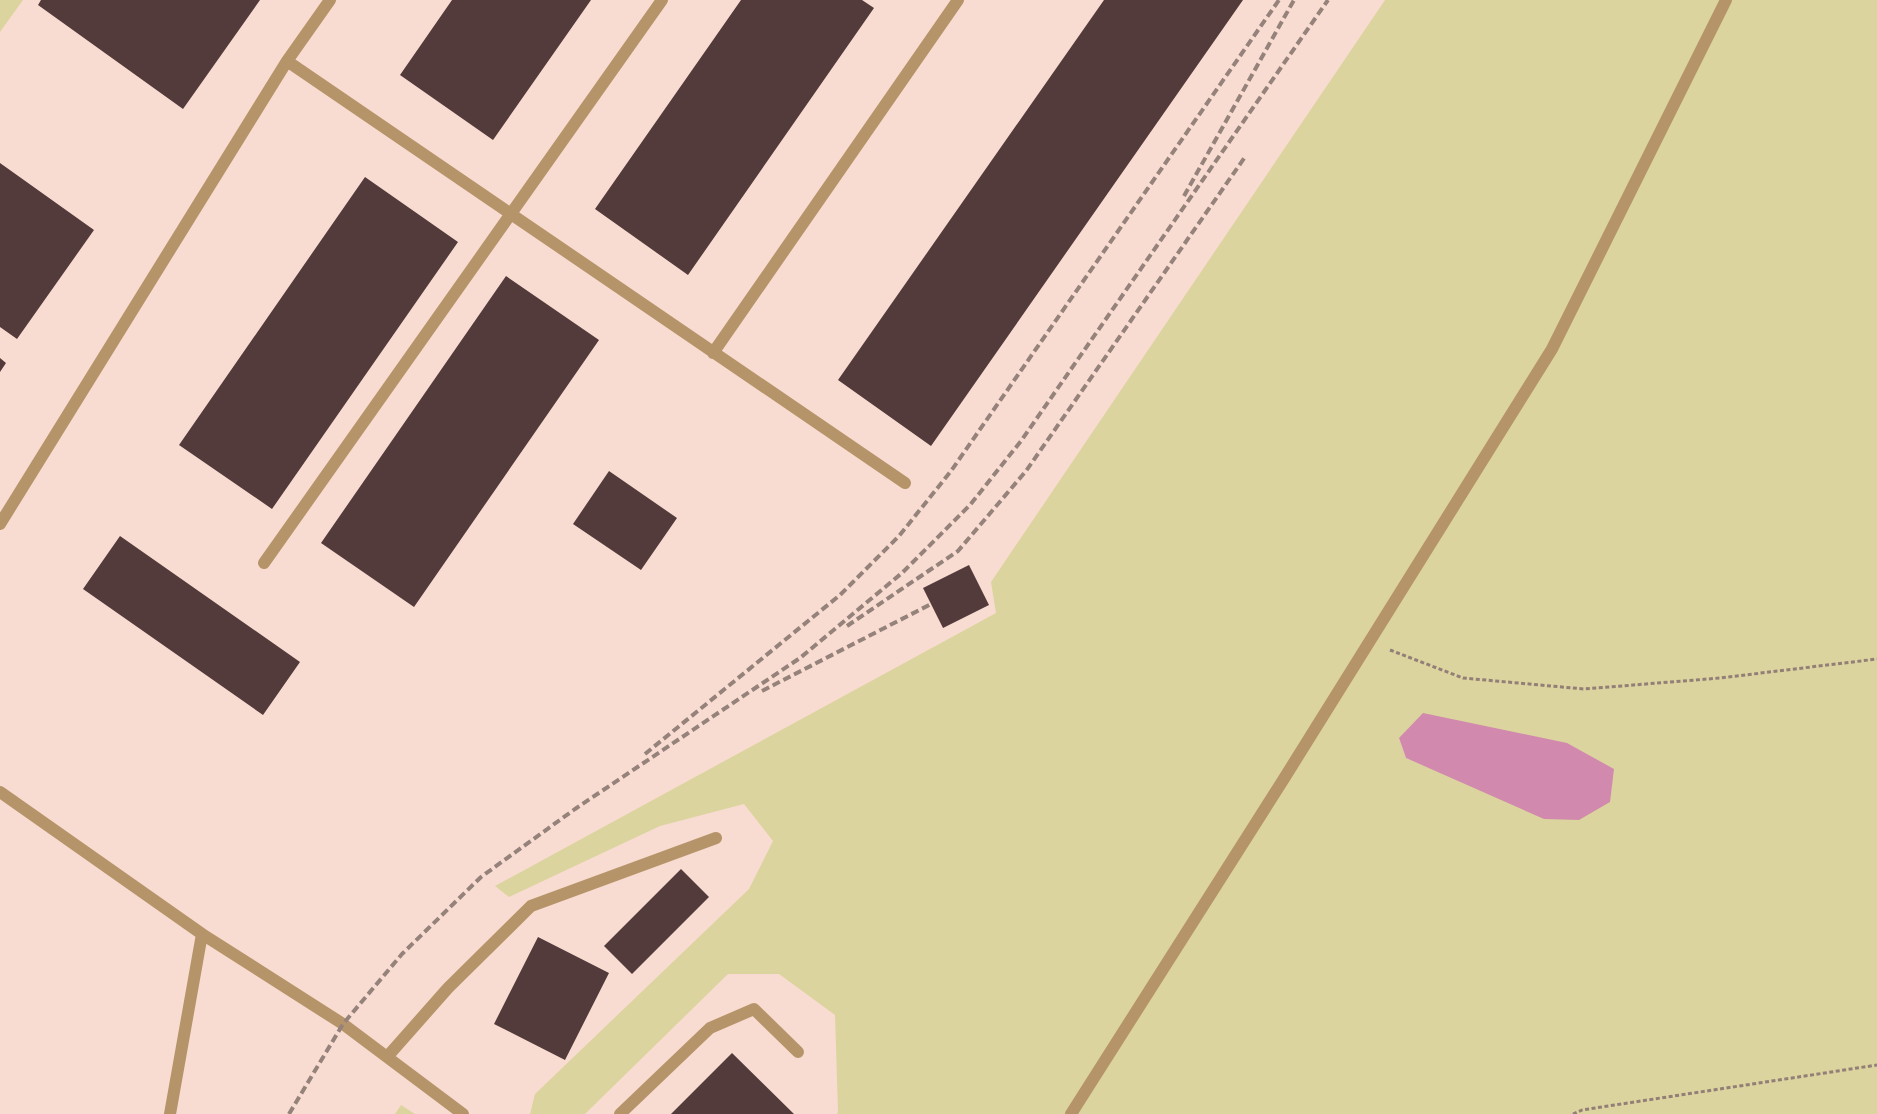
<svg xmlns="http://www.w3.org/2000/svg" width="1877" height="1114" font-family="'Sofia Sans Condensed',sans-serif">
  <style>
    .green { fill: #dcd49e; fill-rule: evenodd }
    .water { fill: #d18aad }
    .building { fill: #533b3b }
    .lines { fill: none; stroke-linecap: round; stroke-linejoin: round }
    .path { stroke: #927f77; stroke-width: 3; stroke-dasharray: 4 2.5; stroke-linecap: butt }
    .lane { stroke: #b6946a; stroke-width: 12 }
    .street { stroke: #b6946a; stroke-width: 12 }
    .rail { stroke: #95827a; stroke-width: 4; stroke-dasharray: 8 4; stroke-linecap: butt }
  </style>
  <rect width="100%" height="100%" fill="#f8dcd1"/>
  <path class="green" d="M0 0H23L0 32Z
    M1385 0H1877V1114H837L838 1112 835 1015 779 974H728L585 1114H530L535 1094 749 889 773 841 744 804 660 826 509 897 495 886 996 613 991 582ZM1399 738 1473 786 1406 758Z
    M401 1105 415 1114H395Z"/>
  <path class="water" d="M1423 713 1567 743 1614 769 1610 802 1579 820 1544 819 1406 758 1399 738Z"/>
  <path class="building" d="M41 0H260L183 109 38 5Z
    M452 0H591L493 140 400 75Z
    M741 0H862L874 8 688 275 595 209Z
    M1104 0H1243L931 446 838 380Z
    M0 163 94 230 17 339 0 327Z
    M365 177 458 242 272 509 179 445Z
    M506 276 599 340 414 607 321 543Z
    M0 358 6 363 0 372Z
    M609 471 677 518 641 570 573 524Z
    M120 536 300 662 263 715 83 589Z
    M969 565 989 605 943 628 923 588Z
    M681 869 709 897 632 974 604 946Z
    M538 937 609 973 565 1060 494 1024Z
    M732 1053 794 1114H671Z"/>
  <g class="lines">
    <path class="path" d="M1390 650 1463 678 1584 689 1720 678 1877 659
      M1573 1114 1582 1110 1877 1065"/>
    <path class="lane" d="M287 61 905 483
      M713 353 958 0
      M0 524 287 61 330 0
      M264 563 662 0
      M0 792 202 934 343 1024 463 1114
      M387 1057 448 988 531 906 716 838
      M170 1114 202 934
      M620 1114 710 1028 754 1009 798 1052"/>
    <path class="street" d="M1071 1114 1285 777 1552 349 1726 0"/>
    <path class="rail" d="M1184 196 1294 0
      M847 626 958 551 1026 471 1245 157
      M762 691 931 604
      M645 754 840 595 899 536 951 471 1279 0
      M289 1114 343 1024 402 954 481 877 575 809 800 658 902 573 970 505 1021 441 1328 0"/>
  </g>
</svg>
